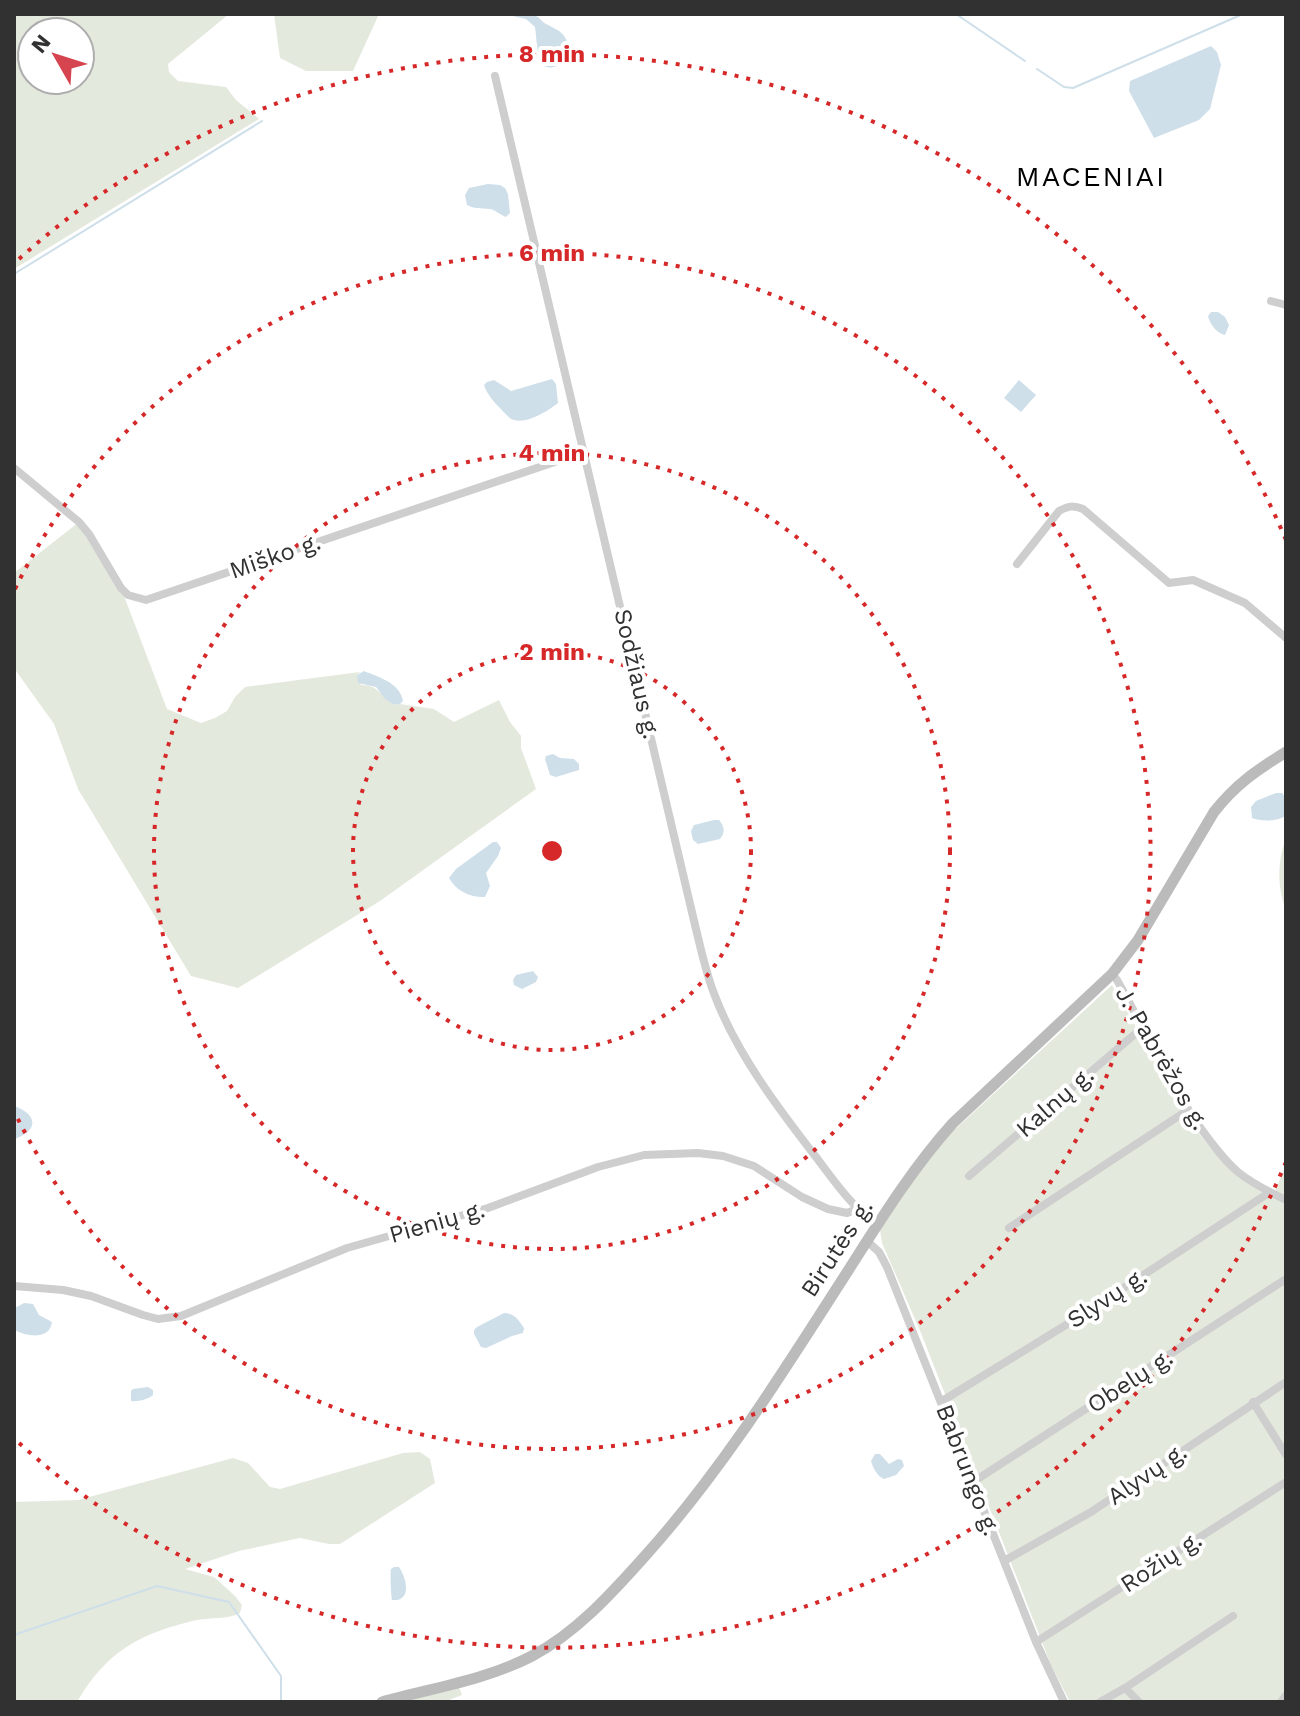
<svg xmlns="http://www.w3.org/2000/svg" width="1300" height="1716" font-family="'Work Sans',sans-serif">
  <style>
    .green { fill: #e4e9dd; fill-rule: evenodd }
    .water { fill: #cedfea }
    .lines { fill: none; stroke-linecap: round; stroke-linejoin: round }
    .stream { stroke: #cedfea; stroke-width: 2 }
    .street { stroke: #cecece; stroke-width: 8 }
    .secondary { stroke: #bbb; stroke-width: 11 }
    .ring { fill: none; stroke: #d62828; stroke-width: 4; stroke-dasharray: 4 8 }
    .labels { text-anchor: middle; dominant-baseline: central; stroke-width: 8; stroke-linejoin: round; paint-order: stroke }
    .street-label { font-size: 24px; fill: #313131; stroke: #fff }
    .quarter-label { font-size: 28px; letter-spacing: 2px; fill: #000; stroke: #fff }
    .centre { fill: #d62828; stroke: #fff; stroke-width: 4 }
    .ring-label { font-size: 24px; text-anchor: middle; font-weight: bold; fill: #d62828; stroke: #fff; stroke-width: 8; stroke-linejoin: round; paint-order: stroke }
  </style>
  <rect width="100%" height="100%" fill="#fff"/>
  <path class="green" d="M14 14H229L168 64 169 72 178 81 226 87 236 100 259 119 14 269ZM80 32V80H32V32Z
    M274 14H379L353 71H306L280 58Z
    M79 522 121 588 167 709 201 723 215 718 227 711 235 697 245 687 360 672 357 675 361 685C377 684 382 697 394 705L400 704 434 709 454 722 499 700 510 722 521 736V748L536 789 380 901 238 988 191 976 78 789 54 724 14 668V573Z
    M1286 839V910C1277 888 1277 861 1286 839Z
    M1112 985C1127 1011 1142 1038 1157 1065 1186 1118 1216 1169 1272 1198L1286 1165V1702H1070L1051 1665 921 1333 882 1243 880 1230 918 1172 951 1133Z
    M420 1452 430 1459 435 1483 340 1544H329L300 1538 239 1551 185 1569 214 1577 235 1596 242 1605 240 1613C226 1620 212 1617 197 1620 140 1633 107 1651 77 1702H14V1502L78 1500 233 1458 248 1463 270 1487 280 1489 403 1453Z
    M459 1687 462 1695 444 1702H400Z"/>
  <path class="water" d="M503 14C512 14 528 11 536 16 540 18 542 22 546 24 565 33 570 37 567 60 536 83 538 48 535 27L526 19Z
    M1211 46 1217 52 1221 65 1210 109 1199 120 1154 138 1129 91 1130 81Z
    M488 184 500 185 505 188 508 194 510 213 506 217C500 215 496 210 490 209 481 208 474 209 467 205L465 195 469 188Z
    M1211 312H1218L1225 317 1229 325 1225 335C1216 333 1210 324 1208 316Z
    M552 379 556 384 558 403C548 411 527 424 514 420 508 418 504 412 499 407 492 400 487 394 484 385L487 382 494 380 511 391Z
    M1019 380 1036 395 1021 412 1004 398Z
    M364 671C379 677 400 683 403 701L400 704 394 705 385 699 376 687 358 683 357 675Z
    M553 754 560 758 574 759 579 764V770L556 777 550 775 545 759 546 756Z
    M1276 793H1282L1286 798 1285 816C1279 821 1261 822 1252 818L1251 807 1256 801Z
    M714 820H719C725 827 725 833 720 839L698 844 693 840 691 831 694 825Z
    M493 842H497L501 848 498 856 486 873 490 886 485 897C471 898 456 891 449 878L456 869Z
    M533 971 538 977 536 982 522 989 514 985 513 980 516 975Z
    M14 1106C38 1114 39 1131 14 1139Z
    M24 1303 33 1304 39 1315 52 1322C50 1340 27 1337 15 1330V1308Z
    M504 1313C514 1313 519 1320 524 1328L523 1333 512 1336 486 1348 481 1347 474 1334V1330L477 1327Z
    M148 1387 153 1390V1395C149 1399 137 1402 131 1401V1391L133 1389Z
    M875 1454H880L889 1464 898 1459 902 1460 904 1466 896 1475 884 1479C877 1476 873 1468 871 1461Z
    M394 1567H399C407 1579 412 1602 392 1600 391 1598 390 1572 391 1569Z"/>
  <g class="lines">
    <path class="stream" d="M956 14 1025 61
      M1037 69 1064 87 1073 88 1243 14
      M14 274 262 121
      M14 1635 157 1586 229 1602 281 1676V1702"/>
    <path class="street" d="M495 76 695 925C701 949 706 974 715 996 737 1054 778 1108 816 1157 835 1182 852 1207 877 1225
      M1271 301 1286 305
      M14 468 79 522 89 534 121 588 128 595 146 600 584 452
      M1017 564 1059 511C1068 506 1073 505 1083 509L1169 583 1193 580 1245 603 1286 638
      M1112 974 1117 980C1145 1030 1169 1083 1202 1130 1213 1145 1224 1160 1238 1172 1253 1184 1269 1192 1286 1200
      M969 1176 1142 1028
      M1009 1228 1188 1110
      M867 1241 879 1252 887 1267 1036 1642 1064 1702
      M14 1286 63 1290 91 1296 143 1315 158 1319 181 1316 347 1248 488 1208 598 1167 644 1155 698 1153 723 1156 754 1166 802 1197 828 1209 847 1213 857 1209
      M942 1401 1087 1312 1270 1192
      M1253 1402 1286 1455
      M973 1482 1286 1279
      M1004 1561 1091 1512 1286 1382
      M1036 1642 1286 1482
      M1125 1688 1139 1702
      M1100 1702 1125 1688 1233 1616
      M1281 1702 1286 1695"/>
    <path class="secondary" d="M382 1702C432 1688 486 1680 532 1656 576 1633 612 1593 645 1556 718 1475 776 1383 835 1291 872 1234 907 1174 953 1123L1112 974 1138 940 1214 812C1236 784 1257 770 1286 752"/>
  </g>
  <g class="ring">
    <circle cx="552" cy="851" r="199"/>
    <circle cx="552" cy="851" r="398"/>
    <path d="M15 589A598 598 0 1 1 15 1113"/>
    <path d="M1286 1162A797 797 0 0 1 19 1443M19 259A797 797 0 0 1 1286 540"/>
  </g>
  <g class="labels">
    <g class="street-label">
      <text transform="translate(275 556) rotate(-19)">Miško g.</text>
      <text transform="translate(637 674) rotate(77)">Sodžiaus g.</text>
      <text transform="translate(1162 1058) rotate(60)">J. Pabrėžos g.</text>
      <text transform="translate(1055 1102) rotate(-41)">Kalnų g.</text>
      <text transform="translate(437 1222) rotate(-16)">Pienių g.</text>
      <text transform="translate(837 1248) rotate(-57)">Birutės g.</text>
      <text transform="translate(1107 1298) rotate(-33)">Slyvų g.</text>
      <text transform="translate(1130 1381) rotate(-33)">Obelų g.</text>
      <text transform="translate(968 1470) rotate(69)">Babrungo g.</text>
      <text transform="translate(1147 1474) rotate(-34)">Alyvų g.</text>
      <text transform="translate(1161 1562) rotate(-33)">Rožių g.</text>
    </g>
    <g class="quarter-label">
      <text x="1091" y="176">MACENIAI</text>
    </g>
  </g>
  <circle cx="552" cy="851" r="12" class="centre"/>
  <g class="ring-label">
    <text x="552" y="62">8 min</text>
    <text x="552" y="261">6 min</text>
    <text x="552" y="461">4 min</text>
    <text x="552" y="660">2 min</text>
  </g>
  <rect width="1300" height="1716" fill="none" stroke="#313131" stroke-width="32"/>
  <g transform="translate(56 56) rotate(309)"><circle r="38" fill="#ffffff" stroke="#adadad" stroke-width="2"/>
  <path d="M0-6L14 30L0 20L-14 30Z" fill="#d64450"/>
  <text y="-12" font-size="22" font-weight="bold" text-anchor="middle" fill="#313131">N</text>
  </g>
</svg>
